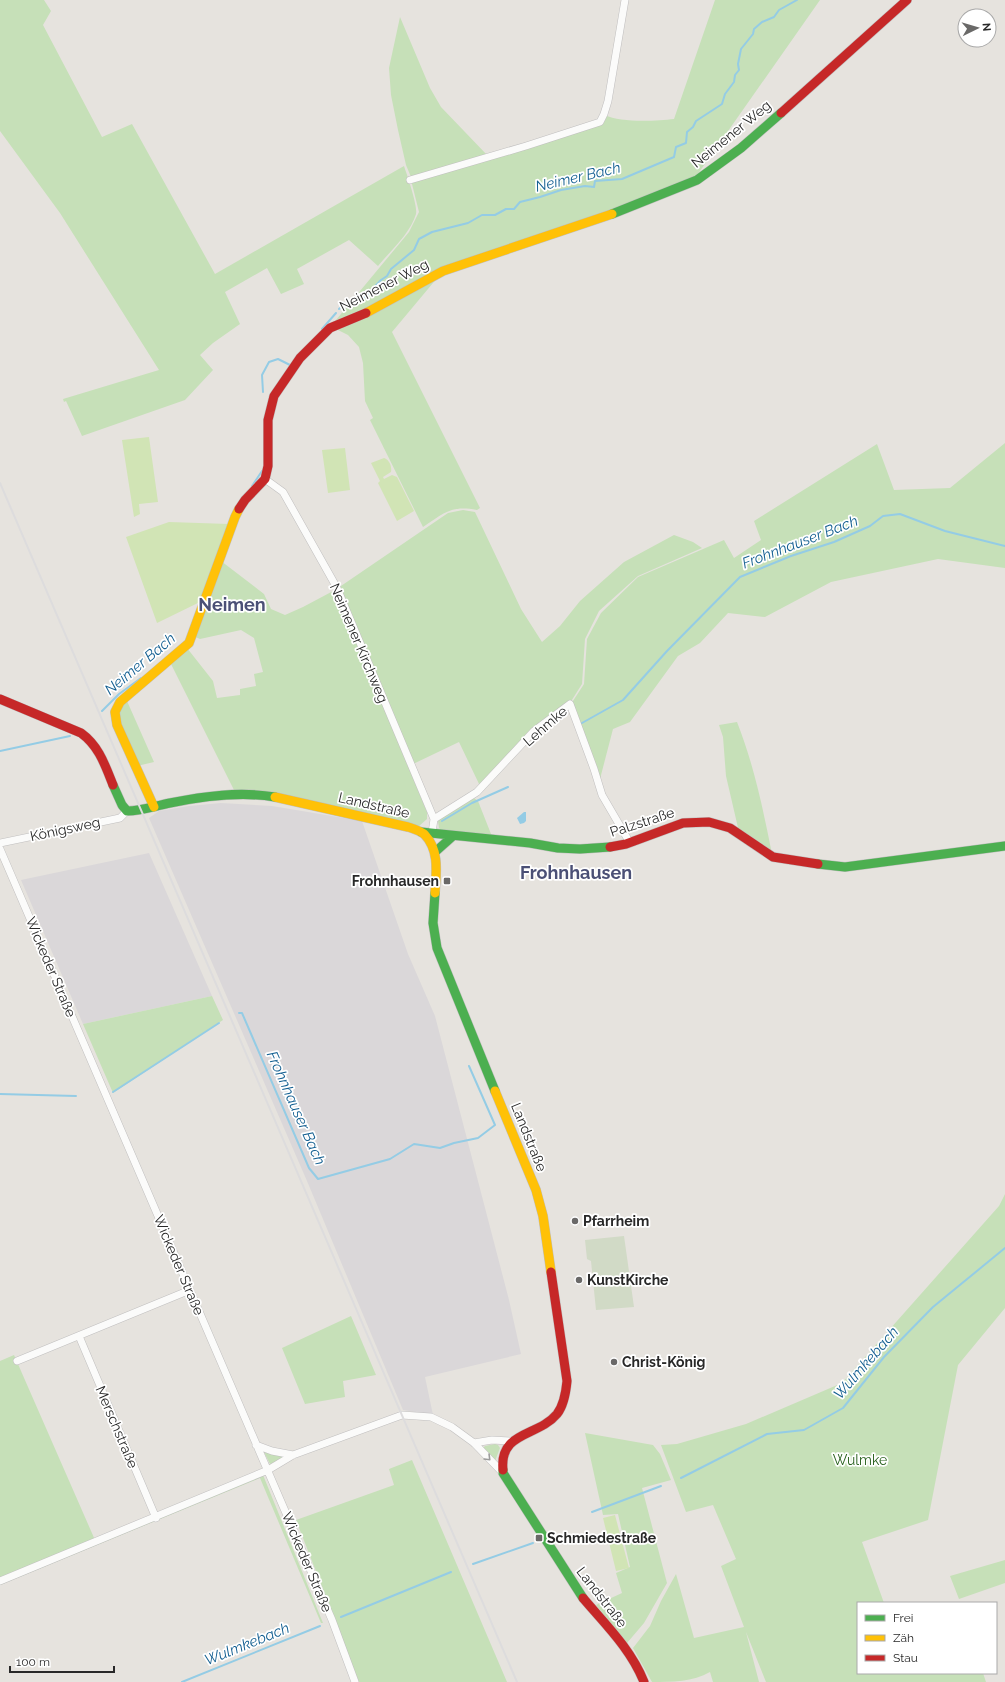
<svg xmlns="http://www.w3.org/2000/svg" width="1005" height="1682" font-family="Raleway,sans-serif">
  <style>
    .industrial { fill: #dad7d9 }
    .green { fill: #c6e0b8 }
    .cemetery { fill: #d1dac6 }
    .pitch { fill: #d1e4b5 }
    .water { fill: #94cce5 }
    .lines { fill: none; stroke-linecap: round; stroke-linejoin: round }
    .stream { stroke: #94cce5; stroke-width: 2 }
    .street-casing { stroke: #c0bfbf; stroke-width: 8 }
    .fast-casing { stroke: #c0bfbf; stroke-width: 10 }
    .slow-casing { stroke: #c0bfbf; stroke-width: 10 }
    .jam-casing { stroke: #c0bfbf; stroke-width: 10 }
    .street { stroke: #fbfbfa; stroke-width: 7 }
    .fast { stroke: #4caf50; stroke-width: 9 }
    .slow { stroke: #ffc107; stroke-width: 9 }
    .jam { stroke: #c62828; stroke-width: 9 }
    .rail { stroke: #dddcdd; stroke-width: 2 }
    .oneway { stroke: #9c9c9c }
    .poi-dot { fill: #6a6968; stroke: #fff; stroke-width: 1.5 }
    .labels { text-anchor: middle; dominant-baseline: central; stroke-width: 3.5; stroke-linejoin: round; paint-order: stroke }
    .street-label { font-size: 14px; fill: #282828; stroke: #fff }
    .poi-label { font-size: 14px; font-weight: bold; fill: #282828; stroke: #fff; text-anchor: start }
    .park-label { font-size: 14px; fill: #27601c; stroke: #fff }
    .water-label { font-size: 15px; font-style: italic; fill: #135f91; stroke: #fff }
    .district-label { font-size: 18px; font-weight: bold; fill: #4b5076; stroke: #fff }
  </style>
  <rect width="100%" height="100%" fill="#e6e3de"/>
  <path class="industrial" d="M221 803 272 806 362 821 408 954 435 1016 509 1300 521 1354 425 1377 433 1415 403 1410 307 1181 149 818 159 811 189 806Z
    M149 853 212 996 83 1024 21 880Z"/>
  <path class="green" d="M0 0H44L51 11 43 25 102 137 132 124 215 274 404 166C407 175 418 206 416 214 410 234 391 250 378 266L349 240 297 269 304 284 281 294 267 268 225 292 240 324 213 343 200 355 213 370 185 400 82 436 66 401 64 402 63 399 159 370 60 213 0 131Z
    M715 0H820L693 181 442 270 331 326 409 232 419 212 411 180 601 123 605 115C620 123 656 121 674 119Z
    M400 17 430 88 441 107 488 156 411 177 406 165 398 130 391 95 389 68Z
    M443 271 392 332 480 508 477 510C451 505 444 513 423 527L370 420 373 418 365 401 363 363 359 347 348 335 334 328Z
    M1005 443V568L938 559 831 582 765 617 728 613 700 643 678 656 630 722 613 729 600 779 571 704 584 684 587 639 601 613 638 577 724 540 734 558 761 540 754 521 877 444 894 490 950 488Z
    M463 510 475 512 521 609 542 642 560 626 580 601 624 562 674 535 693 542 702 548 638 576 599 611 585 639 582 684 570 703 534 730 480 786 459 742 411 765 338 588 448 513Z
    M221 561 264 594 271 609 285 615 303 607 335 590 427 812V819L419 826 271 793 234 790 170 662 187 648 213 681 217 698 240 695V689L256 686 254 674 263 672 254 638 241 630 200 639 193 636Z
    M127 701 154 762 137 766 117 719 119 707Z
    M737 722C754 765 763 809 772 854L739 832 726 776 723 737 719 725Z
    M471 796 478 801 493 839 444 832 439 828 438 821Z
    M212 996 223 1020 113 1093 83 1024Z
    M1005 1194V1308L958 1365 928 1520 862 1542 884 1603H858V1673H983L986 1682H766L746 1632 759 1682H713L710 1672C693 1682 672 1682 652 1682L633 1648 650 1626 661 1601 676 1574 694 1638 744 1627 721 1566 736 1559 713 1505 686 1512 661 1445 677 1444 746 1424 842 1383 999 1206Z
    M351 1316 376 1375 343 1381 345 1397 305 1404 282 1348Z
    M14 1355 95 1540 261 1470 323 1623H321L260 1478 0 1585V1361Z
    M585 1433 653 1445 660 1454 671 1480 642 1488 667 1583 644 1623 627 1643 596 1605 622 1593 616 1573 630 1567 618 1514 603 1515Z
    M495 1444 498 1445 500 1448 495 1461 483 1448 485 1446Z
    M263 1450 283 1456 284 1459 270 1464Z
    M412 1460 507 1682H359L296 1520 394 1485 389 1469Z
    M1005 1560V1583L959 1599 950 1576Z"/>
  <path class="cemetery" d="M624 1236 634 1307 596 1310 591 1261 587 1259 585 1240Z"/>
  <path class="pitch" d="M149 437 158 502 139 504 140 514 134 517 122 440Z
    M345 448 350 490 328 493 322 450Z
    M384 458C390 460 392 467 391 472L383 477 384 479 392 475 397 477 414 511 397 521 378 483 380 481 371 463Z
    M169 522 229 524 202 601 157 623 126 537Z
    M615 1515 629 1568 616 1571 603 1518Z"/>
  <path class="water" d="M524 812H526V821L524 823 520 824 517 818Z"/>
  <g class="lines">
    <path class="stream" d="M355 302 363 299 381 280 387 276 391 269 414 250 419 239 432 232 468 223 482 215H495L506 209H514L520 202 540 197 561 190 585 186 594 187 595 181 622 179 674 157 676 147 686 143 687 132 693 127 696 121 722 104 725 94 734 82 735 75 739 70 738 64 741 49 753 34 754 29 762 22 774 17 779 10 797 0
      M339 309 341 307
      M322 329 336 313
      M263 392 262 375 269 362 278 359 290 365
      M252 486 262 471
      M102 711 119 694 141 678
      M582 723 623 700 667 651 740 577 791 556 834 542 870 526 883 516 900 514 945 531 1005 546
      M0 751 70 736
      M442 821 472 803 508 787
      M239 1013H242L309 1168 318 1179 390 1159 414 1144 440 1148 454 1143 478 1138 495 1125 469 1066
      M113 1092 219 1023
      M0 1094 76 1096
      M681 1478 767 1434 804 1430 843 1408 884 1357 933 1307 1005 1248
      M592 1512 661 1486
      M473 1564 533 1543
      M341 1617 451 1572
      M182 1682 320 1626"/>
    <defs>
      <path id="street" d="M410 180 526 146 600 122 604 114 608 101 625 0
        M265 479 283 492 337 588 434 819 432 833
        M434 819 477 792 534 731 570 704 594 769 602 795 630 843
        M0 843 120 818 127 811
        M0 849 332 1620 355 1682
        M79 1336 156 1518
        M17 1361 190 1290
        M474 1443 492 1440 510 1441
        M256 1445 272 1451 293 1455
        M0 1581 268 1470 293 1455 402 1415 431 1417 452 1427 474 1443 503 1473"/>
      <path id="fast" d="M612 214 697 180 741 148 781 113
        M113 785 122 805 127 811C142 811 155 806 170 803 204 796 240 791 275 797
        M421 832 530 843 558 848 580 849 610 847
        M435 852 453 836
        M818 864 845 867 1005 846
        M435 893 433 923 437 948 495 1091
        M503 1470V1473L583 1598"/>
      <path id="slow" d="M366 313 443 271 612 214
        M275 797 408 827C414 829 421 831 425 835 440 851 436 874 435 893
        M154 807 117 725 115 712 120 702 189 643 235 517 239 509
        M495 1091 536 1190 543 1216 551 1272"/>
      <path id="jam" d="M781 113 907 0
        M239 509 245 500 265 479 268 466V420L274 396 300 358 330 328 366 313
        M0 699 81 733C99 746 105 765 113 785
        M610 847 626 844 683 823 709 822 730 828 773 857 818 864
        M503 1470C499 1431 538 1437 557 1414 564 1405 566 1392 567 1381L551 1272
        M583 1598C605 1624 631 1649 644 1682"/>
    </defs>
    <use href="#street" class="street-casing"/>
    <use href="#fast" class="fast-casing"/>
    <use href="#slow" class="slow-casing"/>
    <use href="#jam" class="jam-casing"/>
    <use href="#street" class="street"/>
    <use href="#fast" class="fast"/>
    <use href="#slow" class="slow"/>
    <use href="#jam" class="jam"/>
    <path class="rail" d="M0 483 517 1682"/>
  </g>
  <defs><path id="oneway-chevron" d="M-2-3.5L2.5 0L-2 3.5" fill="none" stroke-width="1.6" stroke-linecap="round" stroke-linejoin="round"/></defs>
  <use class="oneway" href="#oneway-chevron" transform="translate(488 1458) rotate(45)"/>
  <g class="poi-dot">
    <rect x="443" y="877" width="8" height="8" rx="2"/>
    <circle cx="575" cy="1221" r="4"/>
    <circle cx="579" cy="1280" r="4"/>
    <circle cx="614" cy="1362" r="4"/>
    <rect x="535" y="1534" width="8" height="8" rx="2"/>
  </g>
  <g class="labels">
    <g class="street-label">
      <text transform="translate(731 134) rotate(-39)">Neimener Weg</text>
      <text transform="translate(384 285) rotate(-27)">Neimener Weg</text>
      <text transform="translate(359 643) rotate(67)">Neimener Kirchweg</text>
      <text transform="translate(545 726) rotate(-41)">Lehmke</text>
      <text transform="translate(374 805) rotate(13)">Landstraße</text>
      <text transform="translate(642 822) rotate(-18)">Palzstraße</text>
      <text transform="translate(65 829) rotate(-12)">Königsweg</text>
      <text transform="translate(51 967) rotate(67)">Wickeder Straße</text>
      <text transform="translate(529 1137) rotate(68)">Landstraße</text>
      <text transform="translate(179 1265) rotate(67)">Wickeder Straße</text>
      <text transform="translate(117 1427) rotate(67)">Merschstraße</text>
      <text transform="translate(307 1562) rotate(67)">Wickeder Straße</text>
      <text transform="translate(602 1597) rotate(52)">Landstraße</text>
    </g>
    <g class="poi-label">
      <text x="439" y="881" text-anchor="end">Frohnhausen</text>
      <text x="583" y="1221">Pfarrheim</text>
      <text x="587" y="1280">KunstKirche</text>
      <text x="622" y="1362">Christ-König</text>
      <text x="547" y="1538">Schmiedestraße</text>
    </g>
    <g class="park-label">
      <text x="860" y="1460">Wulmke</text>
    </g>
    <g class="water-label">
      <text transform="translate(578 177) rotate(-13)">Neimer Bach</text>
      <text transform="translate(800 542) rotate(-21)">Frohnhauser Bach</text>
      <text transform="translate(140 664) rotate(-40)">Neimer Bach</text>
      <text transform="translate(296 1108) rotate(66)">Frohnhauser Bach</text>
      <text transform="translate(866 1363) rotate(-49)">Wulmkebach</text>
      <text transform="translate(247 1644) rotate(-22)">Wulmkebach</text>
    </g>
    <g class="district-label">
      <text x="232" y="604">Neimen</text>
      <text x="576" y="872">Frohnhausen</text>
    </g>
  </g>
  <rect x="857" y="1602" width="140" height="72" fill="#ffffff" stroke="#a9a9a9"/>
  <rect x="865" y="1615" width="20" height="6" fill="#4caf50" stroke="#a9a9a9"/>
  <text x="893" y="1622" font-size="12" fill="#282828">Frei</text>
  <rect x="865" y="1635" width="20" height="6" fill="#ffc107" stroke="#a9a9a9"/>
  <text x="893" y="1642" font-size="12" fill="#282828">Zäh</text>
  <rect x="865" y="1655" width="20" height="6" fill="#c62828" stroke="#a9a9a9"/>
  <text x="893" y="1662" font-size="12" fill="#282828">Stau</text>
  <g transform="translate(977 28) rotate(85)"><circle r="19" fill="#ffffff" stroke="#a9a9a9"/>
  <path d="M0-3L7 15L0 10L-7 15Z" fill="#6a6968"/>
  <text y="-6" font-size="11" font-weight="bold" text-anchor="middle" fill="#282828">N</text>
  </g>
  <path d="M10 1666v6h104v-6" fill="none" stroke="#282828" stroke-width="2"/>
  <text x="16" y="1666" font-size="12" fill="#282828" stroke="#ffffff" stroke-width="3" paint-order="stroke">100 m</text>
</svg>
